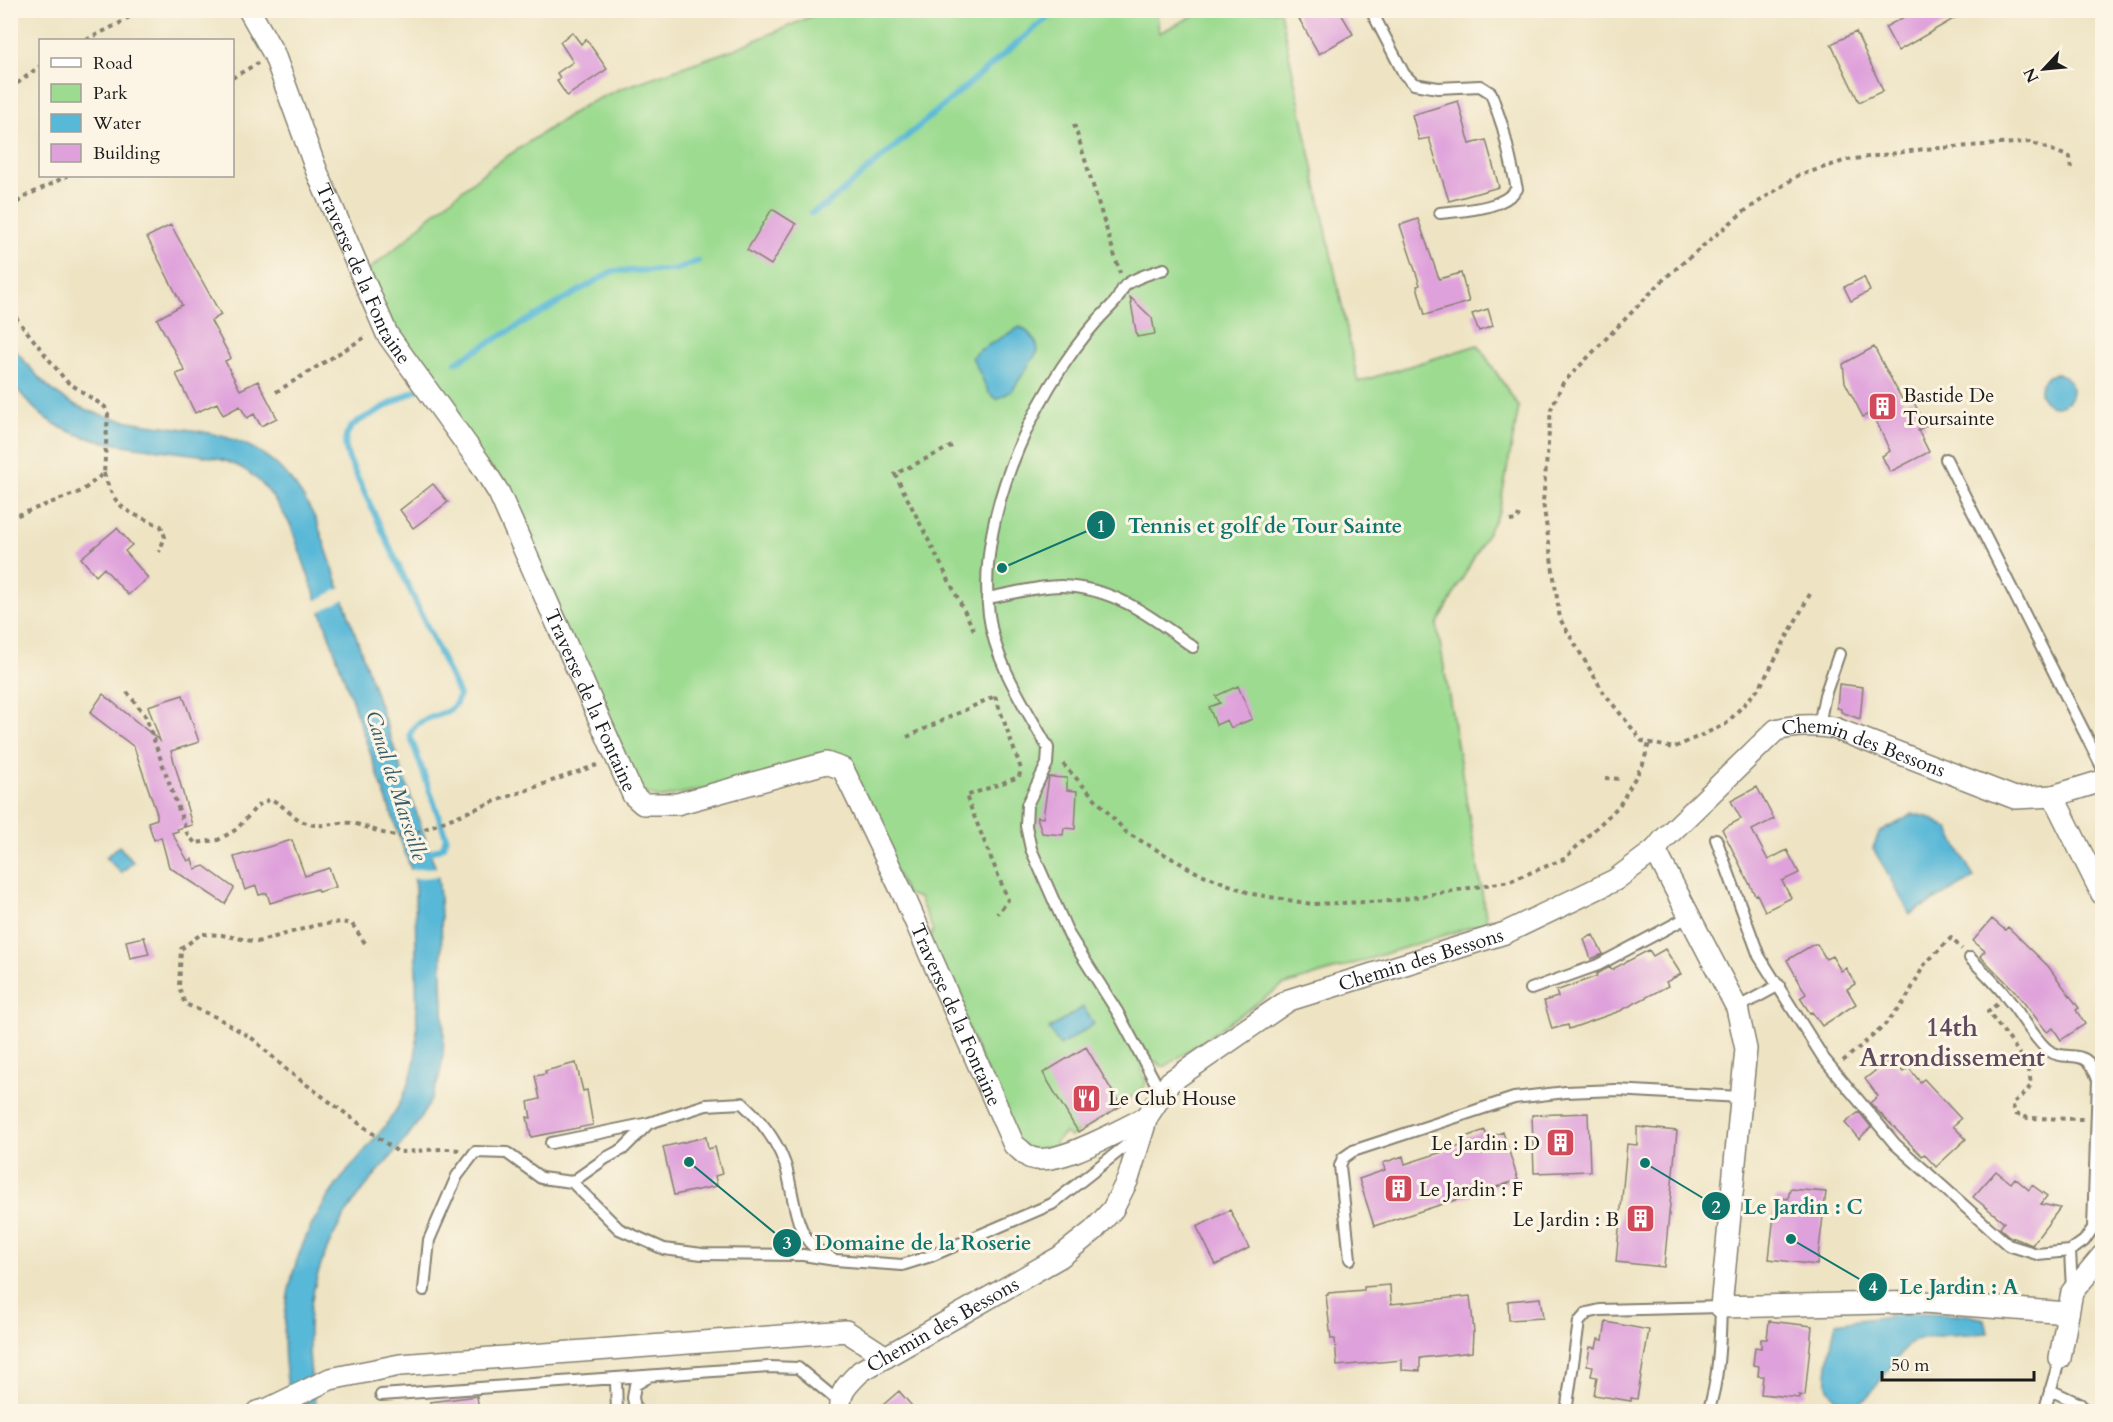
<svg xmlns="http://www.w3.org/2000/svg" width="2113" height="1422" font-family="Cardo,serif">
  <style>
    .green { fill: #9ddb91; stroke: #5c7c56; stroke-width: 1.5 }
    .water { fill: #58b8d7; stroke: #3a6a7a; stroke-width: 1.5 }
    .pier { fill: #eee4c4 }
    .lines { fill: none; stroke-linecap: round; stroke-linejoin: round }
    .stream { stroke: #58b8d7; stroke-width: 6 }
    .building { fill: #dfa1db }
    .service-casing { stroke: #858070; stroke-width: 14 }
    .minor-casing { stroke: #858070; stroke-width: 24 }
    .path { stroke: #858070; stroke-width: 4; stroke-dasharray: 4.5 4.5; stroke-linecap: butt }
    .service { stroke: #fff; stroke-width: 10 }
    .minor { stroke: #fff; stroke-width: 21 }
    .labels { text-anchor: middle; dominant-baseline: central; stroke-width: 6; stroke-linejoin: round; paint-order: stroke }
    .street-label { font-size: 20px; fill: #1c1c1c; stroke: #fcf5e5 }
    .poi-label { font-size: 20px; fill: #1c1c1c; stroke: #fcf5e5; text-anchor: start }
    .water-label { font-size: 21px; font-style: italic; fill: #345a67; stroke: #fcf5e5 }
    .district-label { font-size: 26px; font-weight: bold; fill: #604b5f; stroke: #fcf5e5 }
    .leader { fill: none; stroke: #0f766e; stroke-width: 2 }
    .callout-dot { fill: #0f766e; stroke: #fcf5e5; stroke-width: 2 }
    .mark-label { font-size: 18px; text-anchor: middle; font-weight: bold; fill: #fff }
    .callout-label { font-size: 21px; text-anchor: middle; font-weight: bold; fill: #0f766e; stroke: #fcf5e5; stroke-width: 6; stroke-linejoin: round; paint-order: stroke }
  </style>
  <rect width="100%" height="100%" fill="#fcf5e5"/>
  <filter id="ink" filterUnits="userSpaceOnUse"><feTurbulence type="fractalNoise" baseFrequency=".0167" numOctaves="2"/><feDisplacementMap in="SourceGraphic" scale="12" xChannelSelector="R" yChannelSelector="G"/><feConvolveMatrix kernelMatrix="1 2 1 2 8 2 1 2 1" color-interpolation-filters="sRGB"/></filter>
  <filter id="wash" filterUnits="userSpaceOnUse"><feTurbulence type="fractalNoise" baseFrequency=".008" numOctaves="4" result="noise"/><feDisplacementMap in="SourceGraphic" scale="24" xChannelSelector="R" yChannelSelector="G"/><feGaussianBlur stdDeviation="1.35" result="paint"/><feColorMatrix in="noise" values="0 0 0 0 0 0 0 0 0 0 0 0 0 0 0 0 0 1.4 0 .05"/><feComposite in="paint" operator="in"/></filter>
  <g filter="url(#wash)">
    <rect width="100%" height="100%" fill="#eee4c4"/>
    <path class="green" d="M824 11H1157L1159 33 1203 11H1280L1358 382 1478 345 1519 407 1499 512 1437 625 1487 922 1282 986 1166 1066H1161L1156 1061 1141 1069 1146 1082 1145 1086 1121 1106 1070 1137 1065 1133 1055 1142 1056 1149 1034 1151 1017 1142 929 940 933 930 919 898 906 894 843 759 660 798 638 791 501 490 394 340 366 272 408 238 429 217 492 166 585 105 617 90 737 48Z"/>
    <path class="water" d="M1020 327C1029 332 1037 339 1038 351L1012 391 997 399 989 393 972 357 978 351Z
      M10 344C28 364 44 388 68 401 92 415 120 420 147 424 231 434 276 439 317 522 346 607 375 690 403 775 412 799 420 823 428 847 431 857 437 868 438 879 443 913 441 949 442 983 443 1011 446 1041 441 1069 430 1123 387 1157 356 1199 307 1267 300 1331 317 1411H293C273 1328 286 1253 338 1183 377 1132 413 1109 417 1039L415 881 291 526C279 506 268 486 248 472 228 458 206 456 183 453 143 447 88 445 53 423 36 413 24 397 11 382Z
      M2040 390a16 16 0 1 1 32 0a16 16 0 1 1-32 0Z
      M1913 814 1928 817 1948 828 1974 878 1910 914 1873 848 1879 833Z
      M119 846 133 862 121 873 106 857Z
      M1083 1007 1094 1024 1060 1046 1049 1029Z
      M1913 1313 1962 1314 1985 1319 1988 1333C1964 1335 1930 1333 1908 1344L1867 1398 1851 1407C1842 1404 1830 1395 1827 1385 1825 1376 1833 1333 1836 1323Z"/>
    <path class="pier" d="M341 588 347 598 319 612 315 601Z
      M438 867 439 876 411 879 409 870Z"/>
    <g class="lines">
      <path class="stream" d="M811 213 826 205 1056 10
        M456 362 613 271 675 270 698 261
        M418 389 357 422C344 432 343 442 348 457L459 695C454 722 418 710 410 735L446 837 443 847 424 855"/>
    </g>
    <g id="blocks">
      <path class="building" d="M1294 10H1339L1353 34 1319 54Z
        M1917 10H1969L1898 51 1885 27Z
        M572 32 581 44 586 39 607 69 567 96 557 81 560 78 557 73 573 62 560 42Z
        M1856 32 1883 91 1859 102 1831 44Z
        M1458 101 1470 144 1486 140 1499 187 1449 201 1429 138 1419 140 1412 115Z
        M772 209 796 224 771 265 747 250Z
        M1418 219 1439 279 1461 273 1469 302 1425 315 1417 286 1420 285 1400 225Z
        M171 225 221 315 211 321 231 358 225 361 240 390 258 381 277 418 261 426 254 414 247 418 240 406 223 415 217 403 195 413 176 374 185 371 157 319 182 305 147 237Z
        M1864 277 1870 291 1851 301 1844 287Z
        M1130 297 1152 318 1155 334 1137 337Z
        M1488 309 1493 326 1479 331 1472 314Z
        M1874 347 1904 403 1912 399 1926 426 1918 430 1929 452 1890 472 1882 456 1890 451 1872 412 1863 417 1845 382 1843 364Z
        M433 484 448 502 413 528 400 510Z
        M117 528 132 545 125 551 148 578 128 595 104 568 96 576 81 558Z
        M1839 684 1863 687 1860 719 1841 712V709L1837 708Z
        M1238 686 1252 719 1231 728 1227 720 1216 725 1209 707 1220 703 1216 696Z
        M103 694 160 741 148 706 183 695 199 742 171 751 192 825 177 829 178 831 172 833 188 861 192 859 195 869 204 866 234 888 225 904 169 867 161 837 154 840 148 822 157 819V814L134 747 90 713Z
        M1049 777 1067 778V790L1077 791 1075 829 1064 828 1063 835 1042 833 1037 817 1043 818Z
        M1757 787 1774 819 1752 830 1768 860 1787 850 1799 873 1782 881 1791 898 1765 911 1757 894 1755 895 1722 829 1741 819 1731 801Z
        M292 840 305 876 329 868 336 887 318 892 317 889 270 903 267 893 259 895 256 886 245 890 234 857Z
        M1992 919 2005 930 2008 927 2048 966 2079 1008 2076 1010 2085 1024 2061 1040 2053 1028 2047 1032 2014 990 1980 956 1985 951 1973 941Z
        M1593 935 1603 954 1591 959 1584 939Z
        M144 937 149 954 130 958 126 941Z
        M1814 944H1817L1826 959 1832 956 1841 971 1846 968 1855 984 1847 989 1856 1004 1822 1026 1812 1012 1810 1013 1800 998 1806 994 1787 960Z
        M1665 949 1681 974 1666 982 1668 986 1620 1011 1569 1029 1568 1025 1552 1029 1544 1001 1558 997 1556 991 1597 976 1596 974 1610 967 1611 970 1649 950 1653 956Z
        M1086 1047 1121 1106 1078 1132 1043 1073Z
        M1890 1059H1892L1903 1072 1909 1068 1920 1082 1924 1079 1961 1119 1953 1126 1966 1139 1936 1167 1924 1154 1922 1156 1870 1103 1878 1096 1865 1079Z
        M576 1063 583 1091 587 1090 593 1125 531 1137 527 1117 531 1118 528 1102 540 1099 535 1076 546 1074 545 1071Z
        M1859 1112 1871 1127 1859 1139 1845 1123Z
        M1588 1113 1590 1171 1534 1173 1532 1115Z
        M1637 1127 1677 1131 1664 1267 1616 1262 1627 1144 1637 1145Z
        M1485 1130 1487 1138 1503 1132 1518 1180 1374 1226 1359 1179 1385 1170 1383 1163 1403 1156 1405 1164 1467 1144 1465 1137Z
        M706 1137 708 1149 715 1147 722 1174 715 1176 717 1186 674 1195 663 1147Z
        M1996 1171 2011 1183 2015 1178 2029 1190 2032 1185 2047 1196 2041 1204 2060 1208 2032 1245 2009 1236 2000 1228 2004 1222 1973 1197Z
        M1790 1189 1826 1192 1817 1265 1769 1259 1776 1197 1788 1199Z
        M1230 1210 1249 1248 1216 1265 1197 1227Z
        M1390 1285 1391 1304 1470 1296 1474 1332H1473L1472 1352 1420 1358V1371L1402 1370V1360L1337 1366 1335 1339H1331L1326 1295H1328V1293L1364 1290V1287Z
        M1540 1298 1543 1318 1509 1320 1508 1301Z
        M1769 1321 1812 1326 1805 1396 1799 1395V1398L1761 1394 1763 1376H1758L1759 1366 1753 1365 1755 1347 1761 1348V1339H1767Z
        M1606 1322 1649 1330 1637 1399 1631 1398V1401L1594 1395 1597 1377 1591 1376 1593 1366 1587 1365 1590 1347 1596 1348 1598 1339 1603 1340Z
        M899 1391 917 1412H875Z
        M477 1396 479 1412H430V1402Z"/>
    </g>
  </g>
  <g filter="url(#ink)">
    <use href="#blocks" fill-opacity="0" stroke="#858070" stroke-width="1.5"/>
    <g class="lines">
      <defs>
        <path id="service" d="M1371 10 1404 74 1414 84 1438 88 1480 86 1491 93 1503 128 1517 189C1501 210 1464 210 1440 213
          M1946 459 2102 767
          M987 598C1011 594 1037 586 1061 586 1114 587 1152 617 1193 647
          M1819 725 1825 695 1839 654
          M1716 839 1759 956 1824 1059 1895 1144 2008 1245 2037 1254 2070 1251 2072 1289
          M1970 958C1983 971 1997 984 2008 999 2019 1012 2035 1040 2048 1050 2067 1064 2086 1043 2098 1080L2093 1228 2084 1241 2070 1251
          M1531 989 1598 965 1688 917
          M1737 1008 1779 985
          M1161 1093 1118 1013 1069 935 1031 849 1026 826 1027 805 1047 764 1048 748C1025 706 995 663 989 615 975 511 1041 375 1114 303 1120 297 1121 288 1127 284 1138 276 1152 273 1164 269
          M551 1143 649 1123 706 1105 742 1103C761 1120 776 1139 785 1164 793 1187 794 1231 814 1247 818 1251 825 1254 830 1257
          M572 1182 606 1158 623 1149 649 1123
          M1350 1259 1340 1166 1343 1158 1353 1151 1514 1098 1566 1092 1616 1090 1740 1097
          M424 1290 429 1240 457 1176 475 1152 507 1153 541 1178 572 1182 619 1229 664 1249 702 1254 803 1255 835 1260 902 1265 931 1256 1052 1204 1138 1136
          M616 1380 617 1412
          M2050 1390 2080 1404 2087 1412
          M381 1395 769 1367 798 1368 839 1402
          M636 1412 633 1398 635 1385 647 1378
          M1566 1412 1579 1322 1587 1313 1600 1310 1721 1307C1720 1341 1719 1380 1708 1412
          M2044 1412 2060 1358"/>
        <g id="minor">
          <path id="s1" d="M249 10 274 54 317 172 387 334 480 463 499 493 633 795 643 804H677L826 763 843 769 905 898 1014 1145C1019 1148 1024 1154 1029 1157 1053 1169 1122 1129 1147 1117"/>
          <path d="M2053 796 2102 894"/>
          <path d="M1655 850 1737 1008 1746 1049 1721 1307 1924 1302 2068 1313"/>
          <path d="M2060 1358 2072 1292 2102 1256"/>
          <path d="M257 1412 268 1409 330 1379 400 1365 846 1331 886 1357"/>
          <path id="s2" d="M840 1412C838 1392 848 1384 861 1371L1060 1257 1093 1231 1113 1209 1128 1179 1147 1117 1170 1082 1289 1000 1505 933 1615 880 1655 850 1664 839 1776 730C1796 725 1813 724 1834 728L2015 798 2053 796 2102 781"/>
        </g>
      </defs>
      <use href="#service" class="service-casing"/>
      <use href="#minor" class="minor-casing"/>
      <path class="path" d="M86 40 120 23 140 10
        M232 78 258 63
        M10 89 40 66
        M1074 124 1120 273
        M10 208 26 196 67 176
        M10 310 66 381 105 407 108 414 104 473 82 491 10 518
        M276 392 367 336
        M952 446 895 474 975 632
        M104 473C115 511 127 511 161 526L165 537 159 552
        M1510 521 1517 520 1519 515
        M1810 594 1760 687 1726 724 1673 748 1642 741 1604 693 1560 619 1543 502 1551 409 1563 383 1665 278 1742 213 1797 176 1847 160 1925 149 2030 142 2070 157 2071 172
        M127 692 145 715 187 833 195 843 218 840 237 829 257 806 270 799C285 805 293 820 310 824 324 828 339 821 352 823 371 827 388 838 407 836L493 802 597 765
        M995 696 1021 769 1019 777 966 796 1008 900 997 914
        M907 737 995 696
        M1063 764 1127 833 1196 872 1252 894 1312 904 1393 901 1510 881 1564 859 1619 806 1643 764 1649 743
        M1605 778 1622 779
        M365 943 352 924 341 922 317 925 257 942 222 935 201 934 181 949 179 987 185 1004 218 1018 253 1039 288 1071 398 1152C419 1152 439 1147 460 1150
        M1997 1004 1988 1012C1999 1027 2038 1070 2029 1088 2026 1094 2017 1099 2012 1104L2016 1114 2028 1118 2084 1119
        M1843 1061 1882 1028 1905 1001 1924 965 1951 938 1962 949"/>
      <use href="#service" class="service"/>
      <use href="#minor" class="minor"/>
    </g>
  </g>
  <defs>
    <symbol id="building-square" viewBox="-11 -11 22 22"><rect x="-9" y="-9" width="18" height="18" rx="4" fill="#d1495b" stroke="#fcf5e5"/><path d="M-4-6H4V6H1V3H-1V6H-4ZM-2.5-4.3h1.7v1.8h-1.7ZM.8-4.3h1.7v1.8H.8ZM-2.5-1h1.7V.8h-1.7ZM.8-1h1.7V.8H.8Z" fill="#fff"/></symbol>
    <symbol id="restaurant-square" viewBox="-11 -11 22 22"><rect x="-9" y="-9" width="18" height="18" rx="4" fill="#d1495b" stroke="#fcf5e5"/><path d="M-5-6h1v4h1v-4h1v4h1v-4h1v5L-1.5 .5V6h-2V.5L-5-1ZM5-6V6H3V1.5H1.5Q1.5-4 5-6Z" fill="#fff"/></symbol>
  </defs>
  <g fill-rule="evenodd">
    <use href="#building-square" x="1866" y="390" width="33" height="33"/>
    <use href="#restaurant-square" x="1070" y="1082" width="33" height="33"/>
    <use href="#building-square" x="1544" y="1126" width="33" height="33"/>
    <use href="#building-square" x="1382" y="1172" width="33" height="33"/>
    <use href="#building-square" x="1624" y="1202" width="33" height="33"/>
  </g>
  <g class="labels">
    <g class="street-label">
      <text stroke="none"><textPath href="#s1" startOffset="288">Traverse de la Fontaine</textPath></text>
      <text stroke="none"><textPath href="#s1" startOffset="774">Traverse de la Fontaine</textPath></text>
      <text stroke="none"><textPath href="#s2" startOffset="1294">Chemin des Bessons</textPath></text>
      <text stroke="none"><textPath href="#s2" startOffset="772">Chemin des Bessons</textPath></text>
      <text stroke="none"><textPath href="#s1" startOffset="1368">Traverse de la Fontaine</textPath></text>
      <text stroke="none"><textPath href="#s2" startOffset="142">Chemin des Bessons</textPath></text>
    </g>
    <g class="poi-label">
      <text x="1903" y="395">Bastide De<tspan x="1903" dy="23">Toursainte</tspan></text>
      <text x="1108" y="1098">Le Club House</text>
      <text x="1540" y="1143" text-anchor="end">Le Jardin : D</text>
      <text x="1419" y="1189">Le Jardin : F</text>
      <text x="1619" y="1219" text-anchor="end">Le Jardin : B</text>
    </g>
    <g class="water-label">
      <text transform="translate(396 786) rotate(72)">Canal de Marseille</text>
    </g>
    <g class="district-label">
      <text x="1952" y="1027">14th<tspan x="1952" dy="30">Arrondissement</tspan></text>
    </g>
  </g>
  <path class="leader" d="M1002 568L1101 525M1645 1163L1716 1206M689 1162L787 1243M1791 1239L1873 1287"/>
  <g class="callout-dot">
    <circle cx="1002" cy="568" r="6"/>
    <circle cx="1645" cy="1163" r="6"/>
    <circle cx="689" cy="1162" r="6"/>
    <circle cx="1791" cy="1239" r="6"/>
    <circle cx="1101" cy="525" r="15"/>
    <circle cx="1716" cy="1206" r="15"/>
    <circle cx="787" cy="1243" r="15"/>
    <circle cx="1873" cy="1287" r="15"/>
  </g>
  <g class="mark-label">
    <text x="1101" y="532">1</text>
    <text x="1716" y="1213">2</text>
    <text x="787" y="1249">3</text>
    <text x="1873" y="1293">4</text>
  </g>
  <g class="callout-label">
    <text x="1265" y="533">Tennis et golf de Tour Sainte</text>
    <text x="1803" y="1214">Le Jardin : C</text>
    <text x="923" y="1250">Domaine de la Roserie</text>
    <text x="1959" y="1294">Le Jardin : A</text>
  </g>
  <rect width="2113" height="1422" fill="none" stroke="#fcf5e5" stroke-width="36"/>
  <rect x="39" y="39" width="195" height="138" fill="#fcf5e5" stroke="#a29e95" stroke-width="1.5"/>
  <rect x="51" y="58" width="30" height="9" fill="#ffffff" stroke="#a29e95" stroke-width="1.5"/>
  <text x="93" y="69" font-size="18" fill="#1c1c1c">Road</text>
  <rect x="51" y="84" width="30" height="18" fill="#9ddb91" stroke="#a29e95" stroke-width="1.5"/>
  <text x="93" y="99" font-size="18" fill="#1c1c1c">Park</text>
  <rect x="51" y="114" width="30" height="18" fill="#58b8d7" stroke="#a29e95" stroke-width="1.5"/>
  <text x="93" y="129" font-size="18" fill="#1c1c1c">Water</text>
  <rect x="51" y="144" width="30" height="18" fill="#dfa1db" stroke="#a29e95" stroke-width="1.5"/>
  <text x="93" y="159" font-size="18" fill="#1c1c1c">Building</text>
  <g transform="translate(2044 69) rotate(244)" stroke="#fcf5e5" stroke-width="4.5" paint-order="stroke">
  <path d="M0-4.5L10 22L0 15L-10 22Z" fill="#1c1c1c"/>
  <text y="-9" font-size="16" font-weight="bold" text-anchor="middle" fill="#1c1c1c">N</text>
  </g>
  <path d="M1882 1371v9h152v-9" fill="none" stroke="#1c1c1c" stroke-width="3"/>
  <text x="1891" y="1371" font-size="18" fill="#1c1c1c" stroke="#fcf5e5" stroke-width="4.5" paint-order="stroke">50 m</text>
</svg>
